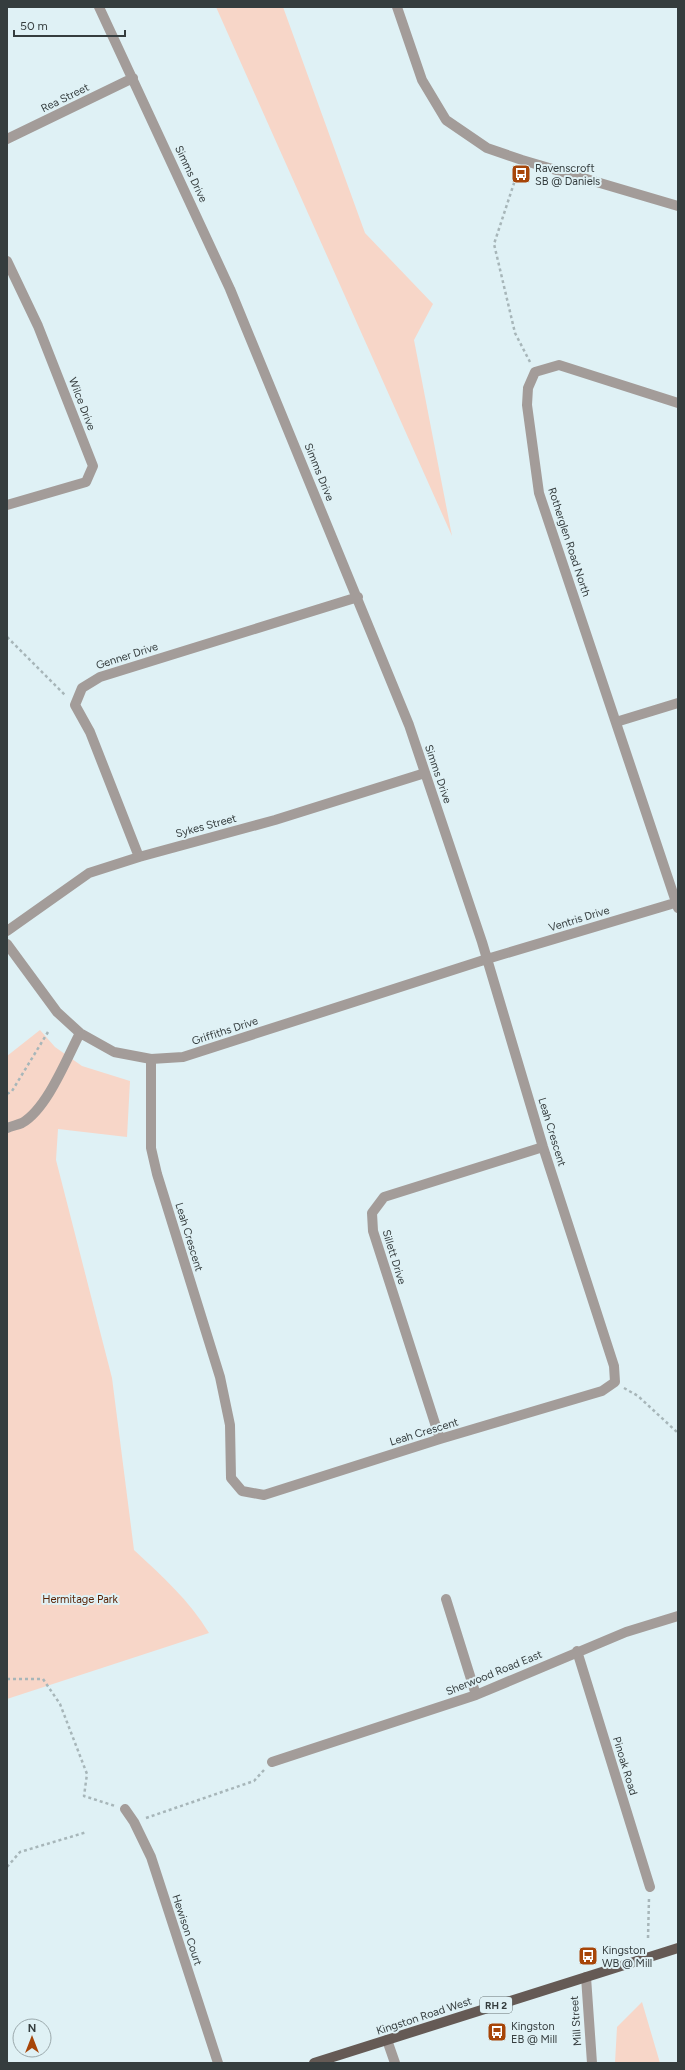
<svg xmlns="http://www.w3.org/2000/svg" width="685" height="2070" font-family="Figtree,sans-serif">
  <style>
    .green { fill: #f7d6c8 }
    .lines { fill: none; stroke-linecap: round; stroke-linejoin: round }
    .path { stroke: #a7b6b9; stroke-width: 2.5; stroke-dasharray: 3 3; stroke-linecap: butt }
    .minor { stroke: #a39c99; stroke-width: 10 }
    .major { stroke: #655a55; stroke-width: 10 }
    .labels { text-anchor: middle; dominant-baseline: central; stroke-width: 4; stroke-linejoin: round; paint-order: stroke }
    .shield { fill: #dff1f5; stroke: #687375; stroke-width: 1 }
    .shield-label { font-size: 10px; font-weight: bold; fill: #353d3e }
    .street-label { font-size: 11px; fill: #353d3e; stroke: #dff1f5 }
    .poi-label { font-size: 11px; fill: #353d3e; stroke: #dff1f5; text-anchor: start }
    .park-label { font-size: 11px; fill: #582205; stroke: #dff1f5 }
  </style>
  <rect width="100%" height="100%" fill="#dff1f5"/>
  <path class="green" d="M216 7H283L365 233 433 304 414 340 452 536Z
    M40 1030 55 1047 82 1066 130 1081 127 1137 58 1129 56 1160 112 1378 134 1550C162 1576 189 1600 209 1633L7 1699V1056Z
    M642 2002 660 2063H615L617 2027Z"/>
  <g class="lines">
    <path class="path" d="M518 171 494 244 515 333 530 362
      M7 637 66 696
      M7 1094 12 1091 48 1032
      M624 1388 638 1396 678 1433
      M7 1679H43L60 1704 87 1774 84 1796 115 1806
      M146 1818 254 1781 264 1770
      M7 1867 20 1852 87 1832
      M648 1938 649 1898"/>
    <path class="minor" d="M99 7 230 289 409 725 482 942 543 1147 614 1366 615 1382 602 1391 440 1439 264 1495 242 1491 231 1478 230 1425 220 1377 157 1174 151 1148V1059
      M397 7 422 80 446 120 487 148 522 160 678 206
      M7 139 133 78
      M7 261 38 326 93 466 86 482 7 505
      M678 403 559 365 535 372 528 388 527 405 539 493 678 908
      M616 722 678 703
      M139 857 90 732 75 705 82 688 100 677 358 597
      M7 931 89 873 139 857 275 820 425 773
      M7 944 57 1012 80 1033 114 1052 151 1059 183 1057 487 959 678 902
      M7 1128C12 1126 17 1125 22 1123 47 1109 67 1058 80 1033
      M440 1439 373 1231 372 1213 384 1197 543 1147
      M446 1599 476 1695
      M577 1651 650 1887
      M272 1762 476 1695 626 1632 678 1616
      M125 1809 134 1822 151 1857 218 2063
      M586 1977 592 2063
      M387 2040 395 2063"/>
    <path class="major" d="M314 2063 678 1948"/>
  </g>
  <defs>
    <symbol id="bus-square" viewBox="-11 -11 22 22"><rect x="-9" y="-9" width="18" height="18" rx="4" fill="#a74508" stroke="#dff1f5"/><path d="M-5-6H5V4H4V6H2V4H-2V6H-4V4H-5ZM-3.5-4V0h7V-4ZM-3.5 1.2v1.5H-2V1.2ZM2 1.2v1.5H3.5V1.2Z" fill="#fff"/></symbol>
  </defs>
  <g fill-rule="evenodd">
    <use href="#bus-square" x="510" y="163" width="22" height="22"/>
    <use href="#bus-square" x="577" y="1945" width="22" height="22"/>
    <use href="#bus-square" x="486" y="2021" width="22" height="22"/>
  </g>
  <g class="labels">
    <rect class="shield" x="480" y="1997" width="32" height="16" rx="3"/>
    <g class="shield-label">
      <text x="496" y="2005">RH 2</text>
    </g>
    <g class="street-label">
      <text transform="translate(65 98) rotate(-26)">Rea Street</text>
      <text transform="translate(191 174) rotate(65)">Simms Drive</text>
      <text transform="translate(82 404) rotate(69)">Wilce Drive</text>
      <text transform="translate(319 472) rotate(68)">Simms Drive</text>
      <text transform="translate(569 542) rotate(72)">Rotherglen Road North</text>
      <text transform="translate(127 656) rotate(-18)">Genner Drive</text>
      <text transform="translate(438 774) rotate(71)">Simms Drive</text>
      <text transform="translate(206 826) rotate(-15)">Sykes Street</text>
      <text transform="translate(579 919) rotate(-17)">Ventris Drive</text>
      <text transform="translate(225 1031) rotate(-18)">Griffiths Drive</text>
      <text transform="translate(552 1132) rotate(73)">Leah Crescent</text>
      <text transform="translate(189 1237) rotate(73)">Leah Crescent</text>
      <text transform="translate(394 1257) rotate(73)">Sillett Drive</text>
      <text transform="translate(424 1432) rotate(-17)">Leah Crescent</text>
      <text transform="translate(494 1673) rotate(-22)">Sherwood Road East</text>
      <text transform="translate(625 1766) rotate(73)">Pinoak Road</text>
      <text transform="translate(187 1930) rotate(72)">Hewison Court</text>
      <text transform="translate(424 2016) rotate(-18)">Kingston Road West</text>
      <text transform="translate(576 2021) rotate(-94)">Mill Street</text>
    </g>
    <g class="poi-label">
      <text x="535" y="168">Ravenscroft<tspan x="535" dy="13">SB @ Daniels</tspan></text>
      <text x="602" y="1950">Kingston<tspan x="602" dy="13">WB @ Mill</tspan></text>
      <text x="511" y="2026">Kingston<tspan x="511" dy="13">EB @ Mill</tspan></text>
    </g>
    <g class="park-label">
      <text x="80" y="1599">Hermitage Park</text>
    </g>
  </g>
  <rect width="685" height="2070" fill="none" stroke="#353d3e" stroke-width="16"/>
  <g transform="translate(32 2038)"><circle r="19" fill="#dff1f5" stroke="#9ba9ac"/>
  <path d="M0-3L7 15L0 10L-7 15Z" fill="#a74508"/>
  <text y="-6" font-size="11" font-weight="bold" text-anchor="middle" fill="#353d3e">N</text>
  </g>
  <path d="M14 30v6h111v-6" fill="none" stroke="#353d3e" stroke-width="2"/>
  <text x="20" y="30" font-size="12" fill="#353d3e" stroke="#dff1f5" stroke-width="3" paint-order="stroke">50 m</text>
</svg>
